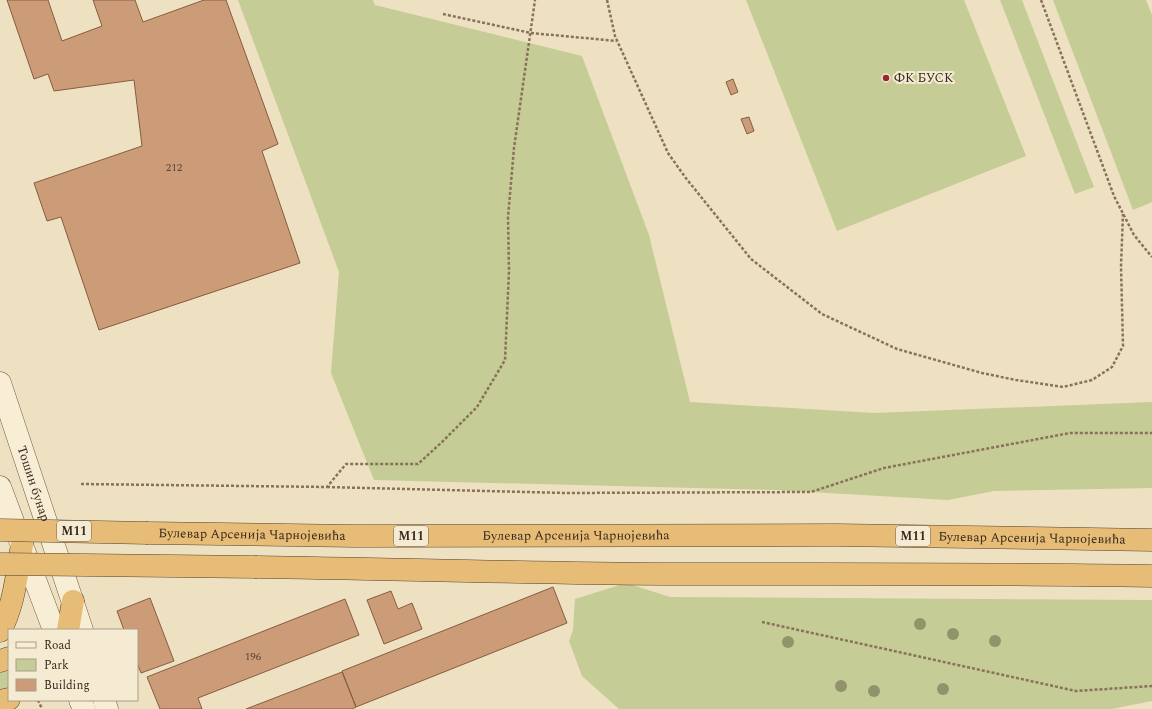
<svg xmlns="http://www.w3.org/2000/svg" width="1152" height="709" font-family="Spectral,serif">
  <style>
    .green { fill: #c5cc96 }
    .building { fill: #cc9c78; stroke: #875c3f }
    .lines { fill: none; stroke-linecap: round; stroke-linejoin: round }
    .secondary-casing { stroke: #69543d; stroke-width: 23 }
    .trunk-casing { stroke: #55412e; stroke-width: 23 }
    .path { stroke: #88725a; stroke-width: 2.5; stroke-dasharray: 3 2; stroke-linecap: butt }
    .secondary { stroke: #f8eed6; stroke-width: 22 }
    .trunk { stroke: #e7bc76; stroke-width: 22 }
    .trunk-bridge-casing { stroke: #55412e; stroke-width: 23; stroke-linecap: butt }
    .trunk-bridge { stroke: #e7bc76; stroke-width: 22 }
    .tree { fill: #92936b }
    .poi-dot { fill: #962a2a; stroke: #f5ebd2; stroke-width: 1.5 }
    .labels { text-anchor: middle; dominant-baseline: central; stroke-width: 4; stroke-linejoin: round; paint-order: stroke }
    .number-label { font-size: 11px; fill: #5c4634 }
    .shield { fill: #f5ebd2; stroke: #706454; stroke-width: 1 }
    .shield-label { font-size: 12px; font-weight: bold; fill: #372a1e }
    .poi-label { font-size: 13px; fill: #372a1e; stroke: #f5ebd2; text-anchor: start }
    .street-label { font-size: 13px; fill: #372a1e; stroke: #f5ebd2 }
  </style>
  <rect width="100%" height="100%" fill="#eee1c2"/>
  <path class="green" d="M238 0H373L375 5 582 56 649 235 690 402 874 413 1152 402V488L994 491 948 500 776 490 374 480 331 373 339 272Z
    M746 0H964L1026 156 837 231Z
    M1000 0H1022L1094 187 1075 194Z
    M1053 0H1146L1152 15V202L1133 210Z
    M626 583 670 597 1152 600V701L1112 709H619L582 676 569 641 573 630 575 599Z
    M9 671V689L0 693V673Z"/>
  <path class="building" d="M7 0H48L62 41 102 26 93 0H135L143 22 204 0H226L278 144 262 151 300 263 99 330 61 217 47 221 34 183 142 146 134 80 54 91 48 74 34 79Z
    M733 79 738 92 731 95 726 82Z
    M749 117 754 131 747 134 741 119Z
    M553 587 567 623 356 707 342 671Z
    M391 591 398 609 412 603 422 629 384 644 367 600Z
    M150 598 174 661 141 673 137 663V630H124L117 611Z
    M345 599 359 635 198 698 202 709H160L147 677Z
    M342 672 356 707 352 709H246Z"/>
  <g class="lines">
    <defs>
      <g id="secondary">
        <path id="s1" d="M0 383 82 630"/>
        <path d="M0 487 54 630"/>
        <path d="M80 700 84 709"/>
        <path d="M104 700 107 709"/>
      </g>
      <g id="trunk">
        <path id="s2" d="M148 533 355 536 837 535 1152 540"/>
        <path d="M257 567C392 569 527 573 662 574 825 574 989 573 1152 576"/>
        <path d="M68 630 73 601"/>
        <path d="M0 631C14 607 17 572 22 545"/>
        <path d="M0 661 9 658"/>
        <path d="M0 701 9 699"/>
      </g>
    </defs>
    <use href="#secondary" class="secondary-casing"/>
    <use href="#trunk" class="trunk-casing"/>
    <path class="path" d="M607 0 615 36 668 153 685 177 751 259 822 314 897 349 982 373 1016 380 1063 387 1092 380 1112 367 1123 346 1121 266 1123 214
      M1041 0 1114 196 1134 235 1152 257
      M443 14 531 33 617 41
      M81 484 327 487 346 464H418L441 443 477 407 505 360 509 271 508 217 514 148 535 0
      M327 487 566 493 811 492 884 468 1070 433H1152
      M762 622 1076 691 1152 686
      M38 700 42 709"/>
    <use href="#secondary" class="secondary"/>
    <use href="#trunk" class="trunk"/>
    <defs>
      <path id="trunk-bridge" d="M0 530 148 533
        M0 564 257 567"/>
    </defs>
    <use href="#trunk-bridge" class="trunk-bridge-casing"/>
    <use href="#trunk-bridge" class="trunk-bridge"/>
  </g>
  <g class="tree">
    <circle cx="920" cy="624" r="6"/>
    <circle cx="953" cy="634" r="6"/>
    <circle cx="995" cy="641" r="6"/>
    <circle cx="788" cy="642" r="6"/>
    <circle cx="841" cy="686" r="6"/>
    <circle cx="943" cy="689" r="6"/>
    <circle cx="874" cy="691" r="6"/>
  </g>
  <circle class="poi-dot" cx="886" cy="78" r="4"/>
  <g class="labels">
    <g class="number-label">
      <text x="174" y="167">212</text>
      <text x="253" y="656">196</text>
    </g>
    <g class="shield">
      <rect x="57" y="521" width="34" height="20" rx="3"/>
      <rect x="394" y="526" width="34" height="20" rx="3"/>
      <rect x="896" y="526" width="34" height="20" rx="3"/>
    </g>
    <g class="shield-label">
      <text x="74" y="531">M11</text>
      <text x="411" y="536">M11</text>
      <text x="913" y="536">M11</text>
    </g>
    <g class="poi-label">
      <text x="894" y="78">ФК БУСК</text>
    </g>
    <g class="street-label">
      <text stroke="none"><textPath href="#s1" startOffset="106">Тошин бунар</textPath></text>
      <text stroke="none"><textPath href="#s2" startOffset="104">Булевар Арсенија Чарнојевића</textPath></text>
      <text stroke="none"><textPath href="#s2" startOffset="428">Булевар Арсенија Чарнојевића</textPath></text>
      <text stroke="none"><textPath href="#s2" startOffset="884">Булевар Арсенија Чарнојевића</textPath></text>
    </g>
  </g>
  <rect x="8" y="629" width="130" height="72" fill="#f5ebd2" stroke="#a99e8a"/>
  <rect x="16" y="642" width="20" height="6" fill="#f8eed6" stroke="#a99e8a"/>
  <text x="44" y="649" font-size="12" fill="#372a1e">Road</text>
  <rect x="16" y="659" width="20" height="12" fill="#c5cc96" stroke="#a99e8a"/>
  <text x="44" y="669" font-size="12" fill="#372a1e">Park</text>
  <rect x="16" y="679" width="20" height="12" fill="#cc9c78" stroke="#a99e8a"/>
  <text x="44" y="689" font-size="12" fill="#372a1e">Building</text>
</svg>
